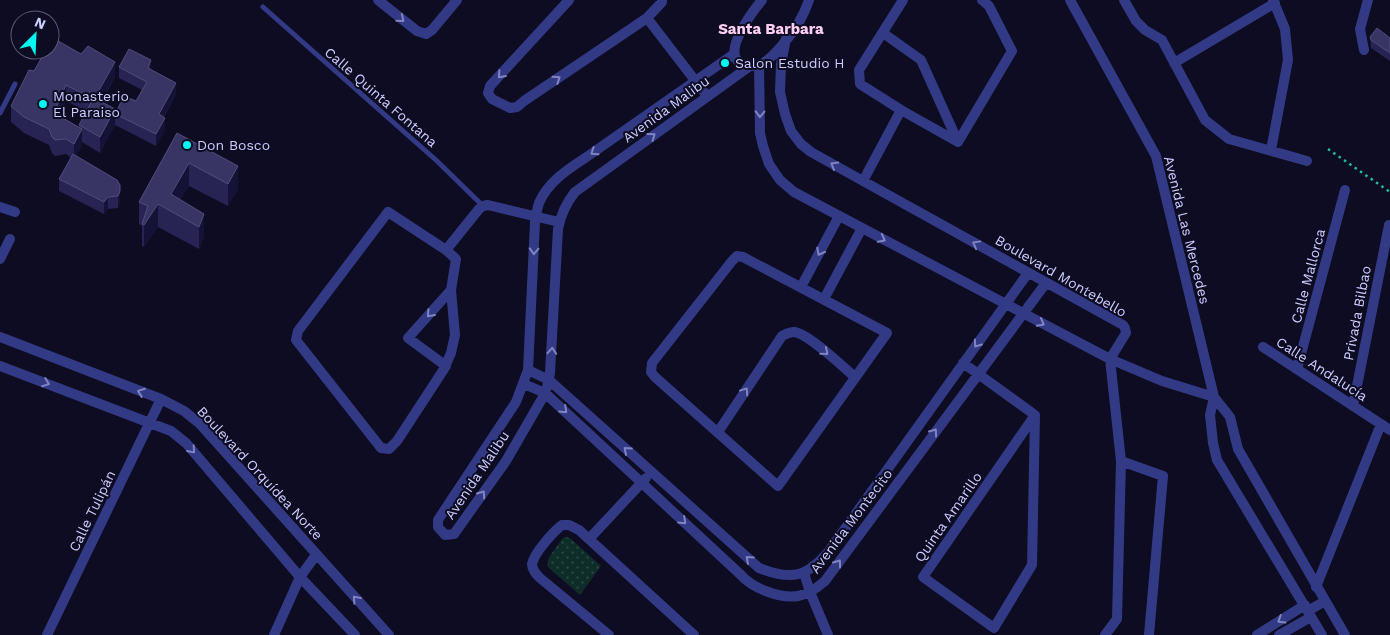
<svg xmlns="http://www.w3.org/2000/svg" width="1390" height="635" font-family="'Work Sans',sans-serif">
  <style>
    .grass { fill: url(#grass-dots) }
    .lines { fill: none; stroke-linecap: round; stroke-linejoin: round }
    .path { stroke: #24bca0; stroke-width: 2.5; stroke-dasharray: 2.5 4; stroke-linecap: butt }
    .service { stroke: #333a85; stroke-width: 5 }
    .minor { stroke: #333a85; stroke-width: 10 }
    .wall { fill: #272352; fill-rule: evenodd }
    .shaded-wall { fill: #151237 }
    .building { fill: #383565; stroke: #504d7d }
    .oneway { stroke: #8084c2 }
    .poi-dot { fill: #00f8f2; stroke: #0d0c22; stroke-width: 2 }
    .labels { text-anchor: middle; dominant-baseline: central; stroke-width: 4; stroke-linejoin: round; paint-order: stroke }
    .poi-label { font-size: 14px; fill: #cdcdff; stroke: #0d0c22; text-anchor: start }
    .street-label { font-size: 14px; fill: #cdcdff; stroke: #0d0c22 }
    .neighbourhood-label { font-size: 15px; font-weight: bold; fill: #ffcff3; stroke: #0d0c22 }
  </style>
  <defs>
    <pattern id="grass-dots" width="8" height="8" patternUnits="userSpaceOnUse" patternTransform="scale(1.25)"><rect width="8" height="8" fill="#0e2d28"/><path d="M2 2h.1M6 6h.1" fill="none" stroke="#304a48" stroke-width="1.8" stroke-linecap="round"/></pattern>
  </defs>
  <rect width="100%" height="100%" fill="#0d0c22"/>
  <path class="grass" d="M566 537 570 538 601 566 580 595 550 569 547 565 549 557 563 538Z"/>
  <g class="lines">
    <path class="path" d="M1328 149 1390 192"/>
    <path class="service" d="M263 7 437 161 483 206
      M0 113 15 84"/>
    <path class="minor" d="M378 0 417 31 426 34 432 30 457 0
      M569 0 490 86 488 93 492 99 510 108 517 107 524 101 647 18 662 2V0
      M762 0C753 11 722 51 740 63 745 66 752 67 758 65 770 63 791 35 798 24 802 17 806 9 809 0
      M903 0 859 70 860 84 901 110 958 142
      M1070 0 1156 156 1214 397 1230 417 1238 449 1345 635
      M1124 0 1136 21 1145 30 1162 40 1205 120 1229 139 1307 161
      M647 18 707 96
      M883 33 921 60 958 142
      M786 39 781 64 780 92 785 114 791 131 801 144 811 152 863 181 1123 325 1125 328 1126 333 1110 359
      M1364 50 1360 29 1368 0
      M734 54 588 156C570 168 548 181 539 203 537 209 536 216 535 222L528 370 516 402 438 520V527L445 535 454 534 506 461 543 397 547 387 550 373 558 229C561 214 566 203 575 192L750 66
      M1174 63 1275 3
      M759 65 760 133 763 146 769 164 780 180 794 192 1110 359 1162 381 1214 397
      M958 142 1012 51 989 6 982 0
      M1271 150 1288 60 1285 29 1273 0
      M863 181 901 110
      M0 207 15 212
      M388 212 446 250 456 259 451 290 455 335 451 353 444 369 397 441 389 449 381 448 296 340 298 331Z
      M446 250 479 209 483 206 488 205 559 222
      M737 256 743 257 887 333 778 486 655 377 651 372 652 363 732 261Z
      M0 259 10 239
      M801 287 839 216
      M824 299 862 228
      M0 337 161 399 184 411 199 423 389 635
      M1263 347 1390 430
      M963 363 1035 415
      M0 366 171 431 186 443 300 577 355 635
      M446 366 408 338 451 290
      M1297 369 1345 190
      M528 370 549 380 759 568C792 581 807 577 829 551L1028 273
      M524 384 545 393 741 575C752 588 780 599 798 596 809 594 817 588 825 581L1046 283
      M1214 397 1210 415 1213 443 1217 460 1322 635
      M1353 406 1389 225
      M1035 415 1032 565 994 628 923 577Z
      M718 432 782 336C786 334 789 332 794 332 808 333 843 367 855 377
      M1121 461 1163 476 1149 635
      M589 539 646 478
      M804 573 810 592 828 635
      M1316 587 1381 424
      M1308 611 1325 601
      M47 635 161 399
      M274 635 300 577 316 555
      M609 635 540 578C536 574 532 570 532 564 534 553 554 531 562 525H569L579 530 694 635
      M1105 635 1117 619 1121 461 1110 359
      M1257 635 1305 605
      M1279 635 1311 617"/>
  </g>
  <path class="wall" d="M1370 37 1390 38V61L1371 48Z
    M119 67 151 70 176 94 164 117 165 129 156 146 115 125V114L136 101 142 90 119 78Z
    M34 71 115 77 102 102 115 125 100 153 82 142V145L76 156 120 197V203L118 208 108 209 104 214 59 191V179L71 158 66 154 55 156 52 153 49 145 24 133 11 122V106ZM66 101 86 111 79 125V128L59 117Z
    M177 133 238 189 228 206 189 186 180 200 204 214V236L199 249 158 227 144 247 142 246V226L139 224V202Z"/>
  <path class="shaded-wall" d="M151 60V71L148 68Z
    M115 62V77L98 107V92Z
    M176 83V94L159 125V114Z
    M66 85V101L54 129V113Z
    M115 109V125L100 153V137Z
    M165 118V129L156 146V134Z
    M82 129V145L74 160V144Z
    M189 163V186L173 212 171 194Z
    M238 166V189L228 206V184Z
    M120 185V203L118 208V196Z
    M108 197V209L104 214V202Z
    M158 204V227L144 247V225Z
    M204 214V236L199 249V227Z"/>
  <path class="building" d="M1377 28 1390 38V53L1371 40 1370 37Z
    M53 38 81 54 88 46 115 62 98 92V100L115 109 100 137 79 125 93 99 66 85 54 113 82 129 74 144 66 139 55 140 52 137 49 129 24 117 11 106 29 70 34 71 46 50H50V42Z
    M129 49 151 60 148 68 176 83 159 114 165 118 156 134 115 114 124 96 136 101 147 82 119 67Z
    M177 133 238 166 228 184 189 163 171 194 204 214 199 227 158 204 144 225 142 224 148 206 139 202Z
    M73 154 117 180 120 185V191L118 196 108 197 104 202 59 179Z"/>
  <defs><path id="oneway-chevron" d="M-2-3.5L2.5 0L-2 3.5" fill="none" stroke-width="1.6" stroke-linecap="round" stroke-linejoin="round" transform="scale(1.25)"/></defs>
  <g class="oneway">
    <use href="#oneway-chevron" transform="translate(401 19) rotate(39)"/>
    <use href="#oneway-chevron" transform="translate(501 75) rotate(132)"/>
    <use href="#oneway-chevron" transform="translate(557 79) rotate(-34)"/>
    <use href="#oneway-chevron" transform="translate(760 114) rotate(91)"/>
    <use href="#oneway-chevron" transform="translate(652 136) rotate(-36)"/>
    <use href="#oneway-chevron" transform="translate(594 152) rotate(146)"/>
    <use href="#oneway-chevron" transform="translate(834 165) rotate(-150)"/>
    <use href="#oneway-chevron" transform="translate(882 239) rotate(28)"/>
    <use href="#oneway-chevron" transform="translate(976 244) rotate(-151)"/>
    <use href="#oneway-chevron" transform="translate(534 251) rotate(92)"/>
    <use href="#oneway-chevron" transform="translate(820 252) rotate(118)"/>
    <use href="#oneway-chevron" transform="translate(430 314) rotate(132)"/>
    <use href="#oneway-chevron" transform="translate(1041 323) rotate(28)"/>
    <use href="#oneway-chevron" transform="translate(977 344) rotate(126)"/>
    <use href="#oneway-chevron" transform="translate(552 351) rotate(-86)"/>
    <use href="#oneway-chevron" transform="translate(825 352) rotate(40)"/>
    <use href="#oneway-chevron" transform="translate(46 383) rotate(21)"/>
    <use href="#oneway-chevron" transform="translate(745 391) rotate(-56)"/>
    <use href="#oneway-chevron" transform="translate(141 392) rotate(-159)"/>
    <use href="#oneway-chevron" transform="translate(564 410) rotate(43)"/>
    <use href="#oneway-chevron" transform="translate(934 432) rotate(-54)"/>
    <use href="#oneway-chevron" transform="translate(192 450) rotate(49)"/>
    <use href="#oneway-chevron" transform="translate(627 450) rotate(-138)"/>
    <use href="#oneway-chevron" transform="translate(482 494) rotate(-55)"/>
    <use href="#oneway-chevron" transform="translate(683 521) rotate(43)"/>
    <use href="#oneway-chevron" transform="translate(749 559) rotate(-138)"/>
    <use href="#oneway-chevron" transform="translate(838 563) rotate(-54)"/>
    <use href="#oneway-chevron" transform="translate(356 599) rotate(-132)"/>
    <use href="#oneway-chevron" transform="translate(1281 620) rotate(148)"/>
  </g>
  <g class="poi-dot">
    <circle cx="725" cy="63" r="5"/>
    <circle cx="43" cy="104" r="5"/>
    <circle cx="187" cy="145" r="5"/>
  </g>
  <g class="labels">
    <g class="poi-label">
      <text x="735" y="63">Salon Estudio H</text>
      <text x="53" y="96">Monasterio<tspan x="53" dy="16">El Paraiso</tspan></text>
      <text x="197" y="145">Don Bosco</text>
    </g>
    <g class="street-label">
      <text transform="translate(381 97) rotate(41)">Calle Quinta Fontana</text>
      <text transform="translate(666 109) rotate(-36)">Avenida Malibu</text>
      <text transform="translate(1187 230) rotate(76)">Avenida Las Mercedes</text>
      <text transform="translate(1061 276) rotate(30)">Boulevard Montebello</text>
      <text transform="translate(1308 276) rotate(-75)">Calle Mallorca</text>
      <text transform="translate(1357 313) rotate(-79)">Privada Bilbao</text>
      <text transform="translate(1322 369) rotate(33)">Calle Andalucía</text>
      <text transform="translate(260 473) rotate(47)">Boulevard Orquídea Norte</text>
      <text transform="translate(477 475) rotate(-56)">Avenida Malibu</text>
      <text transform="translate(92 511) rotate(-64)">Calle Tulipán</text>
      <text transform="translate(948 517) rotate(-55)">Quinta Amarillo</text>
      <text transform="translate(851 521) rotate(-53)">Avenida Montecito</text>
    </g>
    <g class="neighbourhood-label">
      <text x="771" y="29">Santa Barbara</text>
    </g>
  </g>
  <g transform="translate(35 35) rotate(24)"><circle r="24" fill="#0d0c22" stroke="#5a597a"/>
  <path d="M0-4L9 19L0 12L-9 19Z" fill="#00f8f2"/>
  <text y="-8" font-size="14" font-weight="bold" text-anchor="middle" fill="#cdcdff">N</text>
  </g>
</svg>
